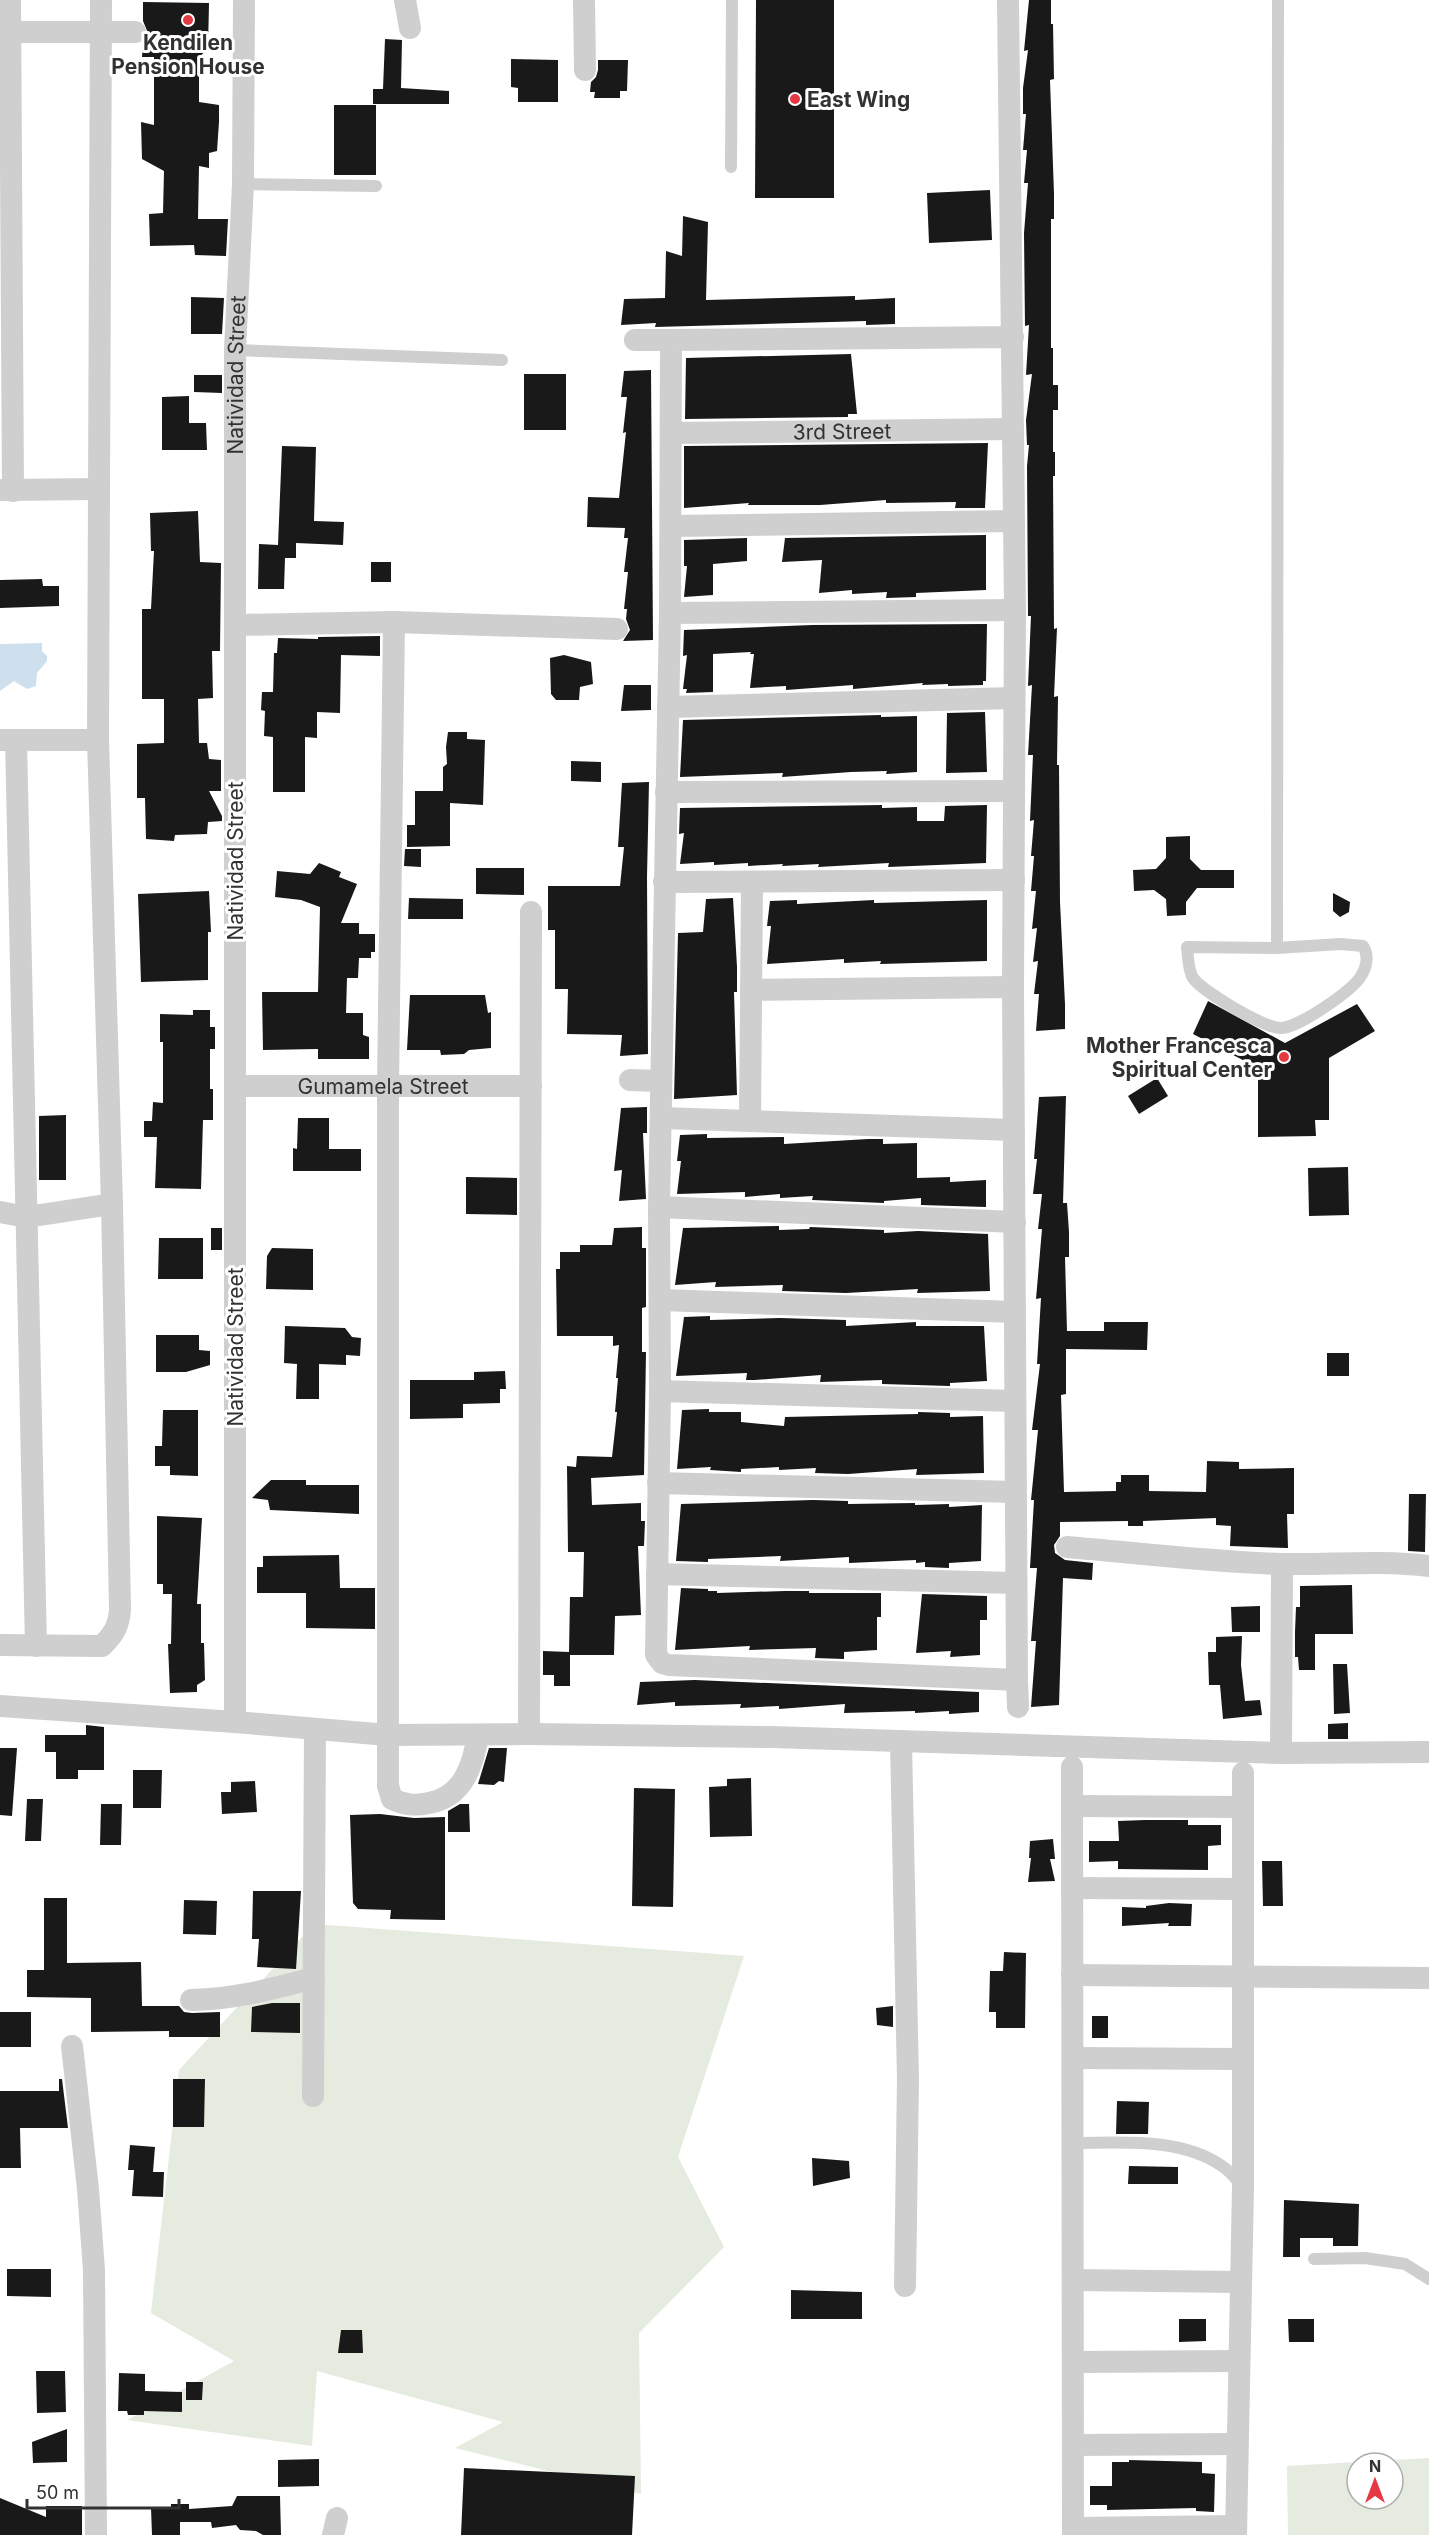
<svg xmlns="http://www.w3.org/2000/svg" width="1429" height="2535" font-family="Inter,sans-serif">
  <style>
    .green { fill: #e5ebde; fill-rule: evenodd }
    .water { fill: #cee0ed }
    .building { fill: #191919 }
    .lines { fill: none; stroke-linecap: round; stroke-linejoin: round }
    .service { stroke: #cfcfcf; stroke-width: 12 }
    .minor { stroke: #cfcfcf; stroke-width: 22 }
    .poi-dot { fill: #e43942; stroke: #fff; stroke-width: 2 }
    .labels { text-anchor: middle; dominant-baseline: central; stroke-width: 6; stroke-linejoin: round; paint-order: stroke }
    .poi-label { font-size: 21px; font-weight: bold; fill: #323232; stroke: #fff }
    .street-label { font-size: 21px; fill: #323232; stroke: #fff }
  </style>
  <rect width="100%" height="100%" fill="#fff"/>
  <path class="green" d="M314 1924 744 1956 678 2157 724 2247 639 2333 641 2494 455 2448 503 2422 317 2371 312 2446 127 2420 234 2361 151 2313 179 2070Z
    M1429 2458V2535H1288L1287 2466ZM1357 2463H1393V2499H1357Z"/>
  <path class="water" d="M42 643V651L47 656V661L37 673 36 686 27 689 14 681 0 691V644Z"/>
  <path class="building" d="M756 0H834V198H755Z
    M1029 0H1051V24H1053L1054 79 1050 80 1054 194V219H1051V348H1053V385H1058V410H1053V452H1055V476H1053L1054 629 1057 628 1054 697 1058 696 1057 765H1059L1060 902 1065 1004V1029L1036 1031 1039 994H1034L1038 961 1033 962 1037 928 1032 929 1036 891H1031L1034 856H1031L1034 820 1030 821 1033 755H1028L1032 685 1028 686 1031 616H1028L1027 466 1029 445H1027L1026 420 1032 374 1026 375 1029 325 1025 326 1024 233 1028 183H1024L1027 150H1023L1026 114H1023V88L1028 50 1024 51Z
    M143 2 209 3 208 49 199 57V102L219 105V122L217 151 209 153V168L199 166 198 219H228L226 256 195 255 194 245 150 246 149 214 163 213 164 171 142 159 141 122 154 125V57H142L143 43 148 33 143 21Z
    M385 39 402 40 401 88 449 91V104H373V89H383Z
    M511 59 558 60V102H518V88L511 87Z
    M598 60H628L627 91H620V98H594L595 92H590L591 82 596 77 598 70Z
    M334 105H376V175H334Z
    M990 190 992 240 929 243 927 193Z
    M683 216 708 222 706 300 855 296V300L895 298V324L866 325V321L692 326 655 327 656 323 621 325 624 299 665 298 666 251 682 256Z
    M191 297 224 298 222 334H191Z
    M851 354 857 414H848V417L685 419 686 358Z
    M651 370 653 640 623 641 630 630 626 619 627 609H624L628 572H624L628 538H624L625 528 587 527 588 497 619 498 626 432 623 433 627 397H621L624 371Z
    M524 374H566V430H524Z
    M194 375H222V393L194 392Z
    M189 396V423H206L207 450H162V397Z
    M988 443 985 508H955L956 502 886 503V500L820 505H748L749 503 684 508V446Z
    M282 446 316 447 314 521 344 522 343 545 296 543V558H285L284 589H258L259 544 278 545Z
    M198 511 200 562 221 563 220 651H212L213 698 198 699 199 743H207L209 759 221 760V791H209L222 816V821L208 822 207 834 175 835 174 841 146 839 145 798H137V744L164 743V699H142V609H151L154 551H151L150 513Z
    M986 535V590L916 593V597L886 598 887 592 852 594V590L819 593 822 560 782 562 785 538Z
    M747 538V561L713 564V595L684 597 687 566H684V540Z
    M371 562H391V582H371Z
    M42 579 43 586H59V606L0 608V580Z
    M987 624 986 681H983V685L948 686V684L922 685 923 683 853 689V685L786 690V686L750 688 754 654H750L751 652 713 654V692L686 693 687 689H683L687 655 683 656 684 630 812 625Z
    M380 636V656L341 655 340 713 317 712V738L305 737V792H273V737L264 736 265 711 261 710 262 692H273L274 653H277L278 638 318 639V637Z
    M564 655 591 662 593 684 580 687 579 700H556L551 694 550 658Z
    M624 685H651V710L621 711Z
    M985 712 987 772 946 773 947 713Z
    M881 715V717L917 716V772L886 774 887 771 851 772 782 777 783 773 680 777 683 720Z
    M448 732H467V739L485 740 483 805 450 803V846L407 847V825H415V791H443V767L447 764 446 747Z
    M571 761 601 762V782L571 781Z
    M649 782 647 877 648 1054 620 1056 622 1035 567 1034 568 989H555V930H548V886H620L624 847H618L622 783Z
    M882 805V808L917 807V821H944L945 806 987 805 986 863 888 867 889 863 818 867 819 864 782 866 783 864 748 866V863L714 865V862L680 864 684 833 679 834 680 808Z
    M1190 836V859L1201 870H1234V888H1197L1186 902V915L1167 916 1166 899 1154 890 1134 891 1133 870 1156 869 1166 858V837Z
    M405 849H421V867L404 866Z
    M319 863 341 872 339 877 357 884 341 923H359V934H375V952H371V958H359L358 978H347L346 1013H363V1035L369 1037V1059H318V1049L263 1050 262 992H318L320 907 301 900 275 897 277 871 310 874Z
    M476 868H524V895L476 894Z
    M209 891 211 932H208V980L141 982 138 894Z
    M1333 893 1350 902 1349 912 1340 917 1333 911Z
    M409 898 463 899V919H408Z
    M733 898 737 967V992H734L737 1095 674 1099 678 933 703 932 706 899Z
    M797 900V904L874 900V903L987 900V961L880 964 881 961 844 963V959L767 964 771 926H767L770 901Z
    M410 995H485L488 1013 491 1012V1048L469 1050 464 1054 441 1055 440 1050H407Z
    M1208 1001 1285 1043 1357 1004 1375 1031 1329 1058V1120H1315L1316 1136 1258 1137V1068L1193 1034Z
    M193 1010H210V1027H215V1049H210V1089H213V1120H203L201 1189 155 1188 157 1137H144V1121H152L153 1102 163 1103V1042H160V1014L193 1015Z
    M1157 1078 1168 1096 1139 1114 1128 1096Z
    M1066 1096 1063 1203H1067L1069 1232V1257H1065L1067 1331H1104V1322H1148L1147 1350 1066 1349V1394L1061 1395 1064 1492 1116 1491V1482H1121V1475H1149V1491L1206 1492 1207 1461 1239 1462V1469L1294 1468V1514H1287L1288 1548 1230 1546 1231 1526 1216 1525V1518L1143 1521V1526H1128V1521L1060 1522V1536L1054 1545 1055 1553 1065 1560 1093 1563 1092 1580 1063 1578 1059 1705 1031 1707 1036 1641H1031L1037 1568H1030L1034 1500H1031L1038 1430H1032L1040 1364H1037L1041 1298 1036 1299 1042 1229H1038L1042 1194H1033L1037 1159H1034L1039 1097Z
    M647 1107V1133H643L646 1199 619 1201 622 1170 614 1171 621 1108Z
    M66 1115V1180H39V1116Z
    M298 1118H329V1149H361V1171H293V1148L297 1149Z
    M707 1134V1138L784 1137V1144L868 1139H883V1144L917 1143V1178L950 1177V1182L986 1180V1207L921 1205V1198L884 1201V1203L812 1200 813 1196 780 1198V1194L745 1197V1192L677 1194 681 1161H677L680 1135Z
    M1348 1167 1349 1215 1309 1216 1308 1168Z
    M466 1177 517 1178V1215L466 1214Z
    M779 1226V1230L809 1229 810 1227 884 1230V1233L918 1231 988 1234 990 1291 917 1293 918 1289 846 1293 782 1291 783 1285 715 1287 716 1282 675 1285 683 1228Z
    M642 1227V1248H646V1307L642 1308V1352H646L644 1475 591 1478 592 1505 641 1503V1521H645L644 1546H638L641 1615 615 1616 614 1655H570V1686H554V1675H543V1651L569 1652 570 1597H583L584 1552H568L567 1466 576 1467 577 1456 612 1457 617 1412H615L618 1378H616L619 1345 613 1346V1336H557L556 1269H560V1252H580V1245H612L614 1228Z
    M211 1228H222V1250H211Z
    M159 1238H203V1279H158Z
    M272 1248 313 1249V1290L266 1289 267 1256Z
    M710 1316V1320L780 1318 846 1320V1326L916 1322V1326H984L987 1381 950 1383V1386L882 1384V1380L820 1382 821 1375 755 1380H746L747 1373 676 1376 684 1317Z
    M285 1326 345 1328 352 1337 361 1338 360 1356 346 1355V1365L319 1364V1399H296L297 1364 284 1363Z
    M156 1335H199V1350L210 1351V1365L186 1372H156Z
    M1327 1353H1349V1376H1327Z
    M505 1371 506 1389H500V1403L463 1404V1418L410 1419V1380H474V1372Z
    M709 1409V1412H741V1422L784 1426 785 1417 918 1414V1412L950 1413V1417L983 1416 984 1473 916 1475 917 1469 848 1474 815 1473 816 1468 779 1470V1467L741 1469V1472L710 1470 711 1467 677 1469 682 1410Z
    M163 1410H198V1476L170 1475V1466H155V1446H162Z
    M271 1480H306V1485H359V1514L270 1510 268 1500 252 1498Z
    M1409 1494H1426L1425 1552 1408 1551Z
    M813 1500 848 1501V1504L915 1503V1505L949 1504V1507L982 1505 981 1561 949 1563V1568L925 1567V1562L916 1563V1560L849 1563V1557L780 1561 781 1556 708 1559V1562L676 1561 681 1504Z
    M157 1516 202 1518 197 1604H201V1643H204L205 1680 197 1685V1692L170 1693 168 1644H171L172 1594H163V1584H157Z
    M339 1555 340 1588H375V1629L306 1628V1593H257V1567H263V1556Z
    M1352 1585 1353 1634H1315V1670H1299L1298 1657H1295V1632L1296 1607H1300V1586Z
    M681 1588 708 1589V1591H717V1593L785 1591H809V1593H881V1617H877V1650L844 1652V1659L815 1658 816 1648 749 1650 750 1646 675 1650Z
    M922 1594 987 1596V1620H980V1655L950 1657 951 1651 916 1653Z
    M1260 1606V1632H1232L1231 1607Z
    M1242 1636 1241 1665 1245 1701 1260 1700 1262 1715 1223 1719 1220 1685H1209L1208 1652H1216V1637Z
    M1333 1664H1347L1350 1713 1334 1714Z
    M695 1680 979 1692V1712L949 1714V1711L915 1713V1711L844 1713 845 1704 779 1709V1706L740 1708 741 1704 675 1706V1702L637 1705 640 1682Z
    M1348 1723V1739H1328V1724Z
    M86 1725 104 1727V1770H78V1779H56V1752H45V1735H86Z
    M0 1748H17L12 1816 0 1815Z
    M489 1748H507L504 1782 499 1781 494 1785 478 1784Z
    M133 1770H162L161 1808H133Z
    M751 1778 752 1836 710 1837 709 1787 727 1786V1779Z
    M255 1781 257 1812 222 1814 221 1792H231V1782Z
    M634 1788 675 1789 673 1907 632 1906Z
    M27 1799H43L41 1841H25Z
    M101 1804H122L121 1845H100Z
    M460 1804H469L470 1832H448V1811Z
    M380 1814 414 1818 445 1817V1920L390 1919 391 1910 358 1909 353 1903 350 1815Z
    M1145 1820H1188V1825H1221V1845L1208 1846V1870L1118 1869V1861L1089 1862V1841H1119L1118 1821Z
    M1053 1839 1055 1859H1050L1055 1881 1028 1882 1031 1858H1029L1030 1841Z
    M1262 1861H1282L1283 1906H1263Z
    M253 1891H301L296 1969 257 1967 259 1939H252Z
    M44 1898H67V1963L141 1962 142 2006H179L184 2012 192 2013 220 2012V2037H169V2031L91 2032V1998L27 1997V1970H44Z
    M184 1900 217 1901 216 1935 183 1934Z
    M1169 1903 1192 1904 1191 1926H1168L1169 1923 1122 1926V1907L1146 1908V1906Z
    M1004 1952 1026 1953 1025 2028H996V2012H989L990 1971H1003Z
    M272 2003H300V2033L251 2032 252 2007Z
    M893 2006V2027L877 2025 876 2008Z
    M0 2012H31V2047H0Z
    M1092 2016H1108V2038H1092Z
    M59 2079H62L68 2128H20L21 2168H0V2091H59Z
    M173 2079H205L204 2127H173Z
    M1117 2101 1149 2102 1148 2134H1116Z
    M130 2145 155 2147 153 2172H164L163 2197 132 2196 134 2170H128Z
    M812 2158 849 2161 850 2178 813 2186Z
    M1129 2166 1178 2167V2184H1128Z
    M1284 2200 1359 2204 1358 2246H1333V2238H1300V2257H1283Z
    M7 2269H51V2297L7 2296Z
    M791 2290 862 2292V2319H791Z
    M1179 2319H1206V2341L1179 2342Z
    M1288 2319H1314V2342H1289Z
    M341 2330H362L363 2353H338Z
    M36 2371H65L66 2412 37 2413Z
    M119 2373 145 2374V2391L182 2392V2412L144 2411V2415H128L127 2411H118Z
    M186 2382H203L202 2400H186Z
    M67 2429V2462L33 2463 32 2442Z
    M319 2459V2486L278 2487V2460Z
    M1129 2460 1202 2462V2473L1215 2474 1214 2512 1196 2511V2508L1107 2510V2505H1090V2486H1112V2462H1129Z
    M464 2468 635 2476 632 2535H461Z
    M237 2496H280L281 2535H263L256 2531 240 2530 236 2525 212 2528 211 2522H180V2535H152L151 2508H171V2504H189V2509L232 2506Z
    M0 2498 46 2517V2506H82V2535H0Z"/>
  <g class="lines">
    <path class="service" d="M731 167 732 0
      M243 184 376 186
      M235 350 502 360
      M1341 944 1363 946C1369 955 1367 967 1361 976 1352 991 1298 1028 1281 1028 1265 1029 1202 991 1193 978 1188 970 1188 956 1187 947L1277 948Z
      M1277 948 1278 0
      M1073 2143C1122 2143 1180 2137 1222 2166 1230 2171 1236 2179 1242 2186
      M1314 2259 1365 2258 1405 2264 1429 2279"/>
    <g class="minor">
      <path d="M10 0 13 491"/>
      <path d="M405 0 410 28"/>
      <path d="M584 0 585 70"/>
      <path d="M1008 0 1015 610 1013 987 1017 1680 669 1665 662 1663 656 1655 660 1391 659 1207 670 613 671 340 1013 337"/>
      <path d="M0 32H135"/>
      <path d="M635 340H671"/>
      <path id="s1" d="M671 433 1013 429"/>
      <path d="M0 490 99 489"/>
      <path d="M671 526 1014 521"/>
      <path d="M670 613 1015 610"/>
      <path d="M394 622 388 1086V1786L392 1799C405 1805 415 1806 429 1803 463 1797 473 1766 478 1735"/>
      <path d="M235 625 394 622 617 629"/>
      <path d="M668 707 1014 698"/>
      <path d="M0 740H98"/>
      <path d="M16 740 36 1646"/>
      <path d="M666 792 1014 791"/>
      <path d="M664 882 1014 880"/>
      <path d="M751 990 1013 987"/>
      <path d="M630 1080 661 1081"/>
      <path id="s2" d="M235 1086H531"/>
      <path d="M662 1118 1014 1130"/>
      <path d="M750 1120 752 882"/>
      <path d="M659 1207 1015 1222"/>
      <path d="M0 1212 27 1217 112 1204"/>
      <path d="M660 1300 1015 1312"/>
      <path d="M660 1391 1015 1401"/>
      <path d="M658 1483 1015 1492"/>
      <path d="M1067 1547C1138 1553 1210 1562 1282 1564 1331 1565 1380 1560 1429 1566"/>
      <path d="M657 1574 1016 1583"/>
      <path d="M0 1645 102 1646C114 1634 119 1626 120 1609L112 1204 98 740 101 0"/>
      <path d="M1017 1680 1018 1707"/>
      <path d="M0 1706 235 1722 388 1735 529 1734 771 1737 1281 1753 1429 1752"/>
      <path id="s3" d="M235 1722V350L243 184 244 0"/>
      <path d="M529 1734 531 912"/>
      <path d="M901 1741 908 2080 905 2286"/>
      <path d="M1281 1753 1282 1564"/>
      <path d="M1072 1767 1073 2535"/>
      <path d="M1072 1806 1243 1807"/>
      <path d="M1072 1888 1243 1889"/>
      <path d="M1072 1975 1429 1978"/>
      <path d="M191 2000C237 1999 271 1989 314 1978"/>
      <path d="M72 2046 88 2189 94 2270 96 2535"/>
      <path d="M1073 2058 1242 2059"/>
      <path d="M313 2096 315 1729"/>
      <path d="M1073 2280 1240 2282"/>
      <path d="M1073 2362 1239 2361"/>
      <path d="M1073 2445 1237 2444"/>
      <path d="M1073 2528 1236 2526"/>
      <path d="M333 2535 337 2518"/>
      <path d="M1236 2535 1243 2187V1773"/>
    </g>
  </g>
  <g class="poi-dot">
    <circle cx="188" cy="20" r="6"/>
    <circle cx="795" cy="99" r="6"/>
    <circle cx="1284" cy="1057" r="6"/>
  </g>
  <g class="labels">
    <g class="poi-label">
      <text x="188" y="42">Kendilen<tspan x="188" dy="24">Pension House</tspan></text>
      <text x="807" y="99" text-anchor="start">East Wing</text>
      <text x="1272" y="1045" text-anchor="end">Mother Francesca<tspan x="1272" dy="24">Spiritual Center</tspan></text>
    </g>
    <g class="street-label">
      <text stroke="none"><textPath href="#s3" startOffset="1347">Natividad Street</textPath></text>
      <text stroke="none"><textPath href="#s1" startOffset="171">3rd Street</textPath></text>
      <text transform="translate(235 861) rotate(-90)">Natividad Street</text>
      <text stroke="none"><textPath href="#s2" startOffset="148">Gumamela Street</textPath></text>
      <text transform="translate(235 1347) rotate(-90)">Natividad Street</text>
    </g>
  </g>
  <g transform="translate(1375 2481)"><circle r="28" fill="#ffffff" stroke="#adadad" stroke-width="1.5"/>
  <path d="M0-4.5L10 22L0 15L-10 22Z" fill="#e43942"/>
  <text y="-9" font-size="16" font-weight="bold" text-anchor="middle" fill="#323232">N</text>
  </g>
  <path d="M27 2499v9h152v-9" fill="none" stroke="#323232" stroke-width="3"/>
  <text x="36" y="2499" font-size="18" fill="#323232" stroke="#ffffff" stroke-width="4.5" paint-order="stroke">50 m</text>
</svg>
